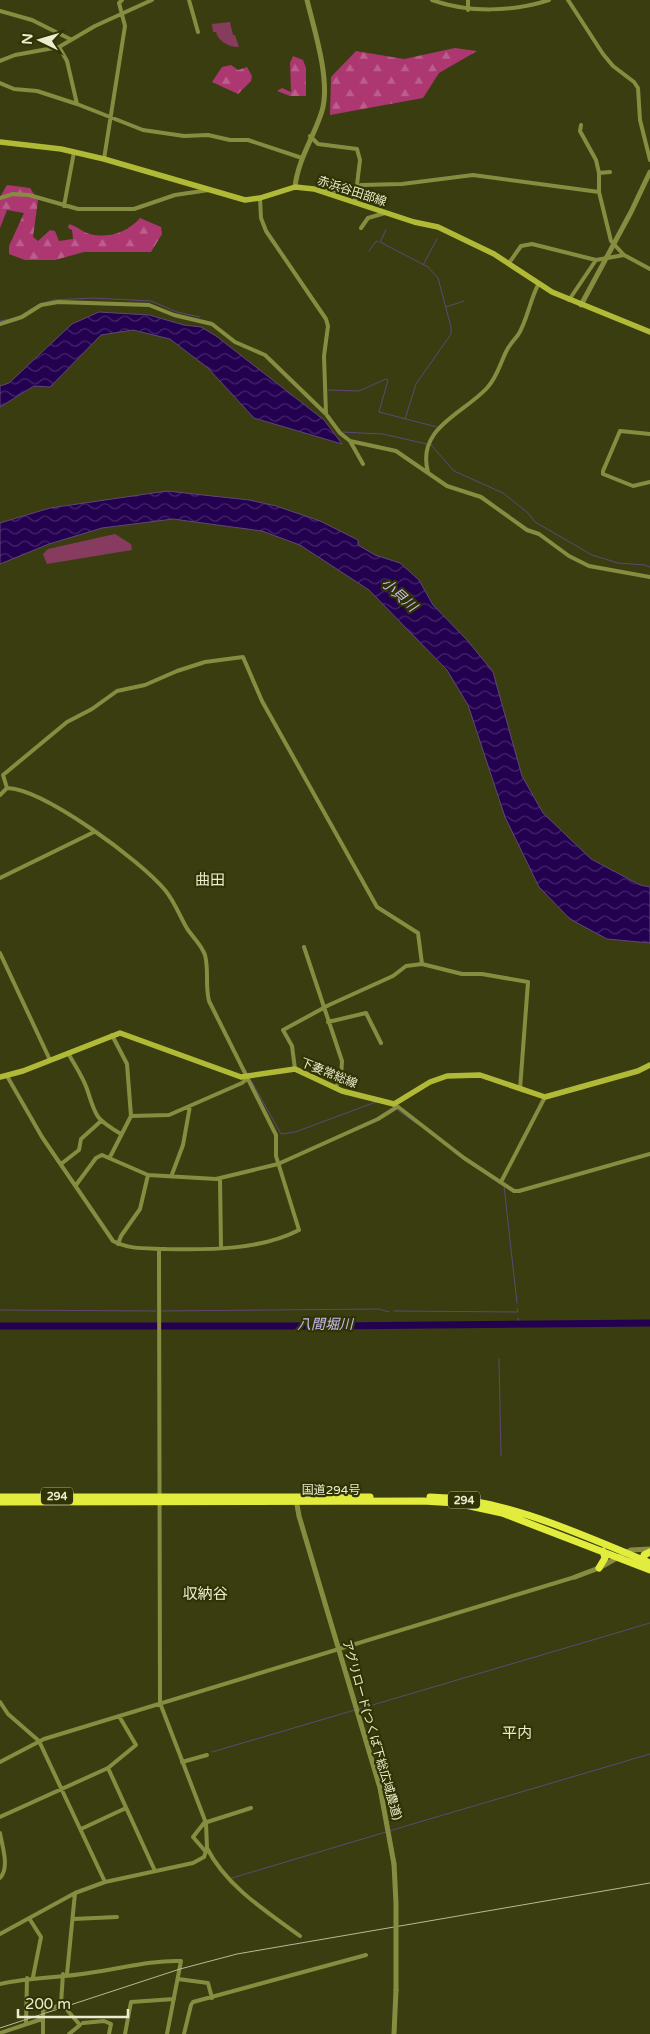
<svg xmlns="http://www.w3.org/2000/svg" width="650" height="2034" font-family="'Varela Round','Noto Sans JP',sans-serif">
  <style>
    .green { fill: #873b5e }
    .forest { fill: url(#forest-firs) }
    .water { fill: url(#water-waves); stroke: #5f4777 }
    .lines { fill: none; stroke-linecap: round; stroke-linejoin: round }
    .stream { stroke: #5f4777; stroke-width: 1 }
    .river { stroke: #240051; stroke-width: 7 }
    .minor { stroke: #868d41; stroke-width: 4 }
    .tertiary { stroke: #868d41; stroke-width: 5 }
    .secondary { stroke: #b1ba36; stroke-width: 5.5 }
    .trunk { stroke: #e1ec3c; stroke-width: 7 }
    .rail { stroke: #b6ba97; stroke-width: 1 }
    .tertiary-bridge { stroke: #868d41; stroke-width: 5 }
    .labels { text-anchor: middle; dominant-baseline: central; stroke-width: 4.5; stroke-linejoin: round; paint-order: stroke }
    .shield { fill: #303304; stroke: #b2b692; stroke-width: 1 }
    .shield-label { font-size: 11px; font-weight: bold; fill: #eaeecf }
    .street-label { font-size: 12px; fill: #eaeecf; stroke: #303304 }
    .water-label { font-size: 14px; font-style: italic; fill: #c5baf1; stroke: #303304 }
    .quarter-label { font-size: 15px; fill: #eaeecf; stroke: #303304 }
  </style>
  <defs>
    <pattern id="forest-firs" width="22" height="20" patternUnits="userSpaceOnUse" patternTransform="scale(1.25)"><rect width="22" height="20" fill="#ac3771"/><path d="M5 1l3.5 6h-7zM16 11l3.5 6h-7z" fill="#bb5e8b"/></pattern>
    <pattern id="water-waves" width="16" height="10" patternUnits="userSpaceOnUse" patternTransform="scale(1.25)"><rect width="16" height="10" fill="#240051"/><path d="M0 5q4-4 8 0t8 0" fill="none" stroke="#442669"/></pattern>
  </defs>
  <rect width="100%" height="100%" fill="#3a3d10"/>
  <path class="green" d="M230 22 233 35H235L239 47C230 48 218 41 216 32H213L212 24Z
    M115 534 131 544 132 550 47 564 43 554 48 549Z"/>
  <path class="forest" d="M455 48 477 51 439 73 423 98 330 115 331 77 356 51 404 59Z
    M293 56 303 60 306 68V96H290L277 91 282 88 291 92 290 63Z
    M231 65 238 70 247 67 252 76 251 81 238 94 212 82 222 67Z
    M7 185 30 188 38 200 33 237 38 241 50 230 55 231 59 241 73 239 72 230 68 228 69 224C77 226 82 232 90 234 108 239 128 232 140 218L161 227 162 234 151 252H84L55 260H25L9 254V246L24 213 7 210 0 228V197Z"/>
  <path class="water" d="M99 312 149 315 184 325 201 327 216 336 324 420 342 444 254 418 208 368 170 339 133 330 101 335 50 387 34 386 0 407V386L9 383 72 324Z
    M167 491 249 500 276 506 320 521 358 540V545L375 555 400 563 419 580 433 605 467 640 493 672 522 776 543 813 591 859 640 885 650 887V943L607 939 570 919 539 887 505 817 468 705 447 670 369 590 300 545 262 531 173 519 102 528 49 544 0 564V523L50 508Z"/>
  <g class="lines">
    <path class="stream" d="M386 230 380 242 428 267 438 278 451 327V334L416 384 405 419
      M369 251 376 241 378 242
      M423 265 437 239
      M44 303 54 300 93 298 151 301 177 312 200 317
      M446 307 464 301
      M20 316 38 305
      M0 321 11 319
      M328 390 359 391 386 379 388 380 379 412 437 427
      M341 432 383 434 431 445 454 471 503 493 528 513 535 522 592 555 618 563 645 565 650 567
      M252 1082 281 1134 295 1132 376 1102
      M392 1106 417 1124
      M497 1182 504 1186 517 1303
      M0 1310 156 1311
      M162 1311 379 1309 389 1312
      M394 1311 518 1312 517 1309
      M518 1318 519 1324
      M499 1359 501 1456
      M359 1709 650 1623
      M212 1752 355 1710
      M389 1831 650 1754
      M232 1878 386 1832"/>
    <path class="river" d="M0 1326H335L650 1323"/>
    <path class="minor" d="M189 0 198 32
      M432 0C468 13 513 12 549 0
      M468 0V10
      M568 0 603 54 613 66 634 82 638 88 640 120 650 160
      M0 11 32 20 70 39
      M59 47 67 61 77 104
      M0 61 15 55 59 47 95 26 152 0
      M0 83 14 89 37 91 77 104 143 130 184 136 208 135 230 140H248L302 158
      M581 125 580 131 596 160 599 173V192L611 241 624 255 650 269
      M310 136 318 144 357 149 360 160 355 201
      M104 159 125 26 119 3 122 0
      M599 173 610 172
      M326 191 355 190 361 185 402 184 473 175 599 192
      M0 198 13 194 29 195 78 209H134L175 195 209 190
      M260 198 261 218 266 231 326 319 328 326 324 356 326 414
      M64 206 74 152
      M361 228 368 218 385 213
      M509 263 521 246 532 244 596 260 624 255
      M569 300 596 260
      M0 324 22 317 41 305 58 302 149 305 174 315 212 324 235 342 265 355 326 414 340 433 350 441 363 464
      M650 434 620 431 603 471V474L633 486 650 482
      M350 441 396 451 447 486 481 497 527 530 539 534 569 556 589 566 650 577
      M428 472C416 428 463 414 487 388 498 376 500 363 507 350 510 344 514 340 518 335 527 321 530 300 538 285
      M7 788 3 775 67 722 92 709 117 691 145 685 177 671 205 662 243 657 262 701 377 907 418 933 422 964
      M0 795 7 788C44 789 141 861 165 890 175 902 180 917 188 930 194 938 202 946 205 955 209 970 205 985 209 1001L276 1135V1156L299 1230C261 1250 209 1250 166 1249 147 1248 130 1250 113 1241L42 1137 7 1076
      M0 878 94 832
      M304 947 342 1061 341 1078 335 1088
      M0 953 50 1060
      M328 1022 366 1013 381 1043
      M68 1053C74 1064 83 1077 87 1089 96 1116 94 1118 121 1134
      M295 1069 292 1046 283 1030 329 1005 393 976 406 966 422 964 462 974H482L528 982 520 1089
      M397 1106 464 1158 514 1191H519L650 1154
      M131 1116 169 1115 242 1083 247 1079
      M110 1157 131 1116 127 1064 112 1035
      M61 1164 79 1150 81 1139 101 1121
      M171 1177 183 1145 190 1106
      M220 1178 221 1248
      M501 1182 545 1097
      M76 1185 96 1158 102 1155 148 1175 216 1179 278 1164 378 1119 397 1107
      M118 1244 121 1236 140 1209 148 1175
      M0 1702 8 1714 39 1741 105 1882
      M0 1762 44 1739 575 1577
      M182 1762 207 1755
      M108 1768 136 1745 119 1716
      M0 1817 108 1768 155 1871
      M81 1829 126 1808
      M0 1833C2 1846 10 1867 0 1878
      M207 1848C226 1886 267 1912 300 1936
      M206 1852 193 1837 204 1823 251 1808
      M29 1918 41 1937 33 1977
      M73 1919 117 1917
      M0 1934 75 1893 105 1882 193 1863 204 1857 207 1848 206 1823 160 1703 159 1249
      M63 1974 61 2003 80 2025 69 2034
      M67 1974 75 1893
      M178 1979 208 1983 212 1998
      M0 1984C30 1977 59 1978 89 1973 120 1969 150 1960 181 1961L167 2034
      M83 2023 104 2021 111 2024 109 2034
      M26 2024 27 1978
      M0 2033 42 2019
      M43 2034V2010L62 2005
      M125 2034 131 2002 174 1999
      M184 2034 191 2005 193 2002 366 1955"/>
    <path class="tertiary" d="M295 187C298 159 314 137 322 111 331 81 314 29 307 0
      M581 305 631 212 650 172
      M296 1499 299 1516 380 1788 394 1864
      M575 1577 599 1568 631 1550 650 1549
      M394 2034 396 1990"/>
    <path class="secondary" d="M0 142 61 149 104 159 245 200 260 198 295 187 314 189 414 222 438 227 494 254 552 292 650 332
      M0 1077 23 1071 120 1033 241 1077 295 1069 342 1091 394 1104 430 1082 447 1076 480 1075 545 1097 638 1071 650 1065"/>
    <path class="trunk" d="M0 1497H370
      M430 1497C505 1498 582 1535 650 1563
      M0 1502 423 1501 456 1503 502 1513 650 1570
      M644 1561V1555L650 1552
      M599 1568 605 1558 603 1551"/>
    <path class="rail" d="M0 2028 180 1969 237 1954 650 1883"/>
    <path class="tertiary-bridge" d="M394 1864 396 1903V1990"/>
  </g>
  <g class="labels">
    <g class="shield">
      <rect x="41" y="1487.5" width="32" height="17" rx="4"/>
      <rect x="448" y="1491.5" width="32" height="17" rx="4"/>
    </g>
    <g class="shield-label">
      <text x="57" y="1496">294</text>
      <text x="464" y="1500">294</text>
    </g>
    <g class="street-label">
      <text transform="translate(352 191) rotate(18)">赤浜谷田部線</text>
      <text transform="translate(329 1073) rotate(22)">下妻常総線</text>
      <text x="331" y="1490">国道294号</text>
      <text transform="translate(372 1730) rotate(74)">アグリロード(つくば下総広域農道)</text>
    </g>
    <g class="water-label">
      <text transform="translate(399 595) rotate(42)">小貝川</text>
      <text x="325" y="1324">八間堀川</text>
    </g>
    <g class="quarter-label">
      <text x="210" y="880">曲田</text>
      <text x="205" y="1594">収納谷</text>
      <text x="517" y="1733">平内</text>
    </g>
  </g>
  <g transform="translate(40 40) rotate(275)" stroke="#303304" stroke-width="4" paint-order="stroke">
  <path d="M0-4L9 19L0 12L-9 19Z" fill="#eaeecf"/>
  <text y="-8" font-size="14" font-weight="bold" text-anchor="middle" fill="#eaeecf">N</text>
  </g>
  <path d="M18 2009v8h110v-8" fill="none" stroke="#eaeecf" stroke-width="2.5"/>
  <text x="25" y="2009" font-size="15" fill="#eaeecf" stroke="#303304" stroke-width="4" paint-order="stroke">200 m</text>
</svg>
